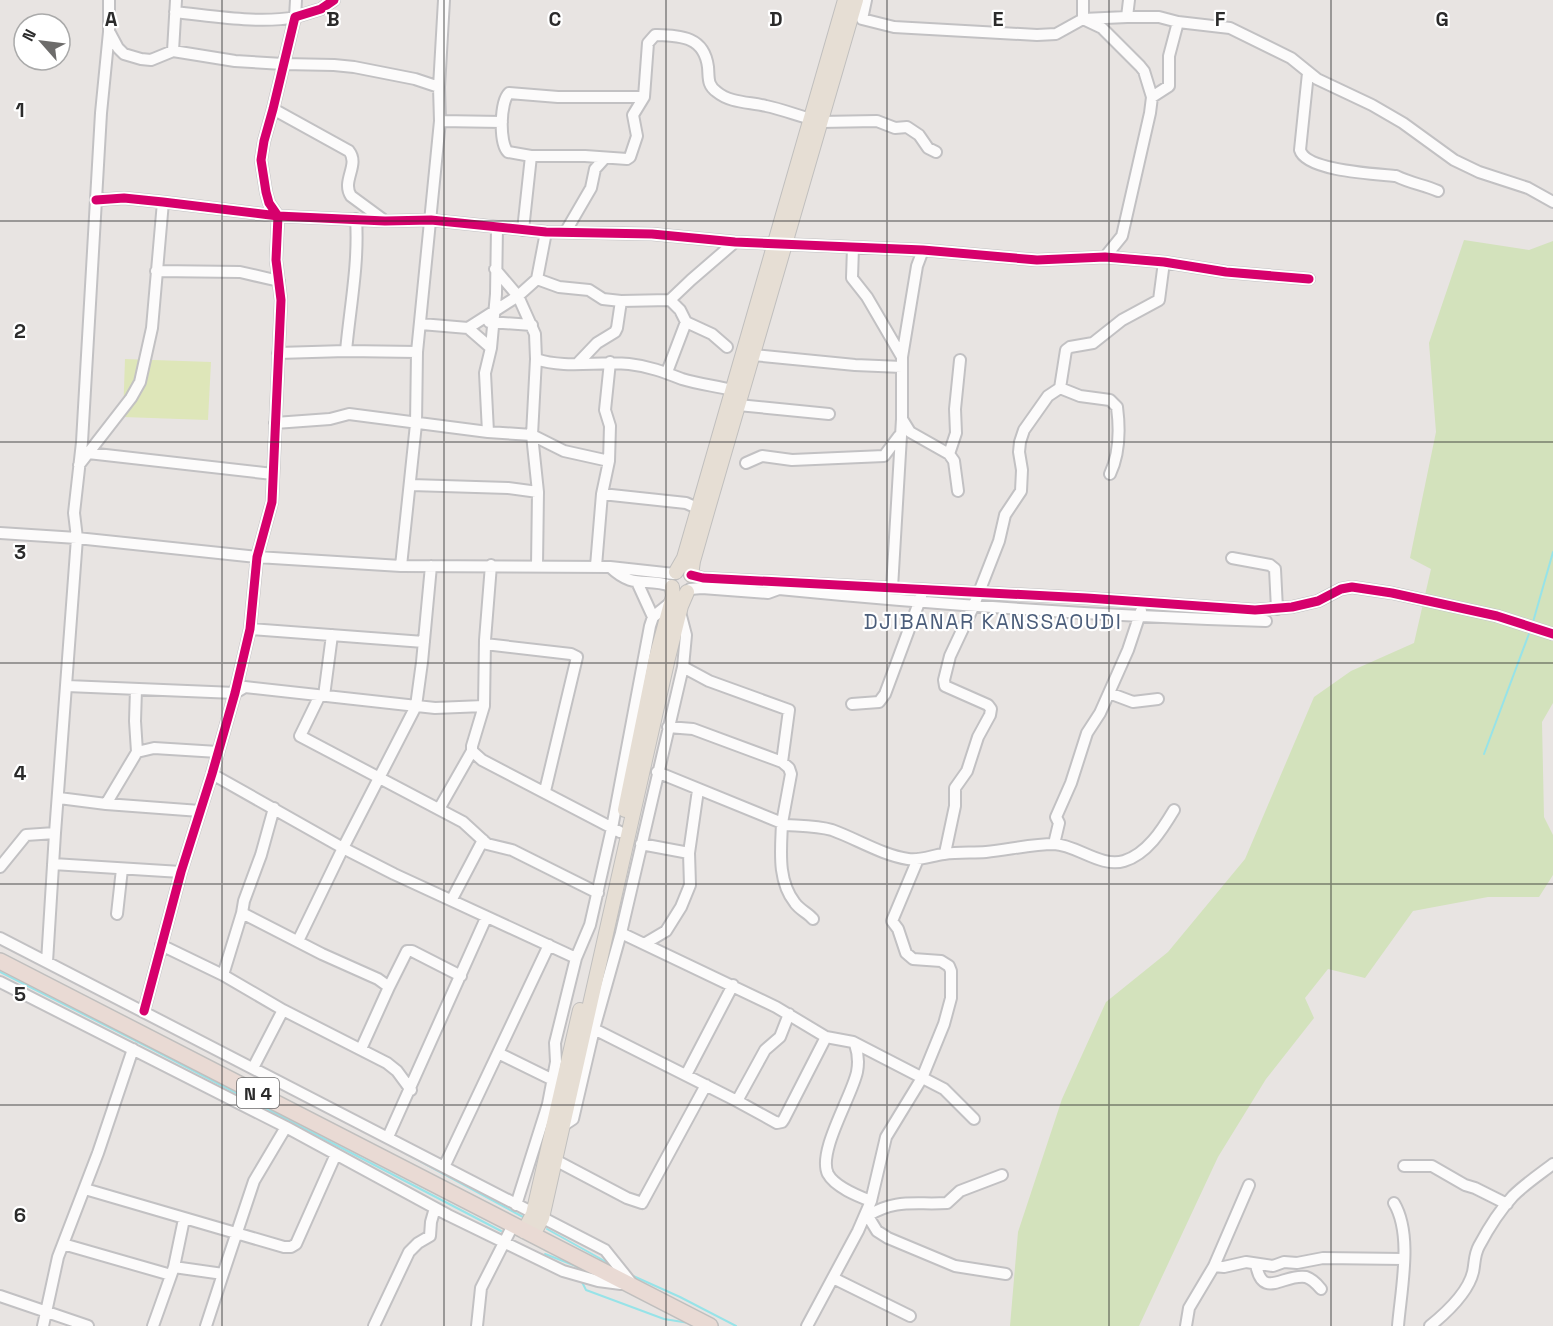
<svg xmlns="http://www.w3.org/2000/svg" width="1553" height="1326" font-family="'Space Grotesk',sans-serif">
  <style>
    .green { fill: #d3e2bc }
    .pitch { fill: #dee6b9 }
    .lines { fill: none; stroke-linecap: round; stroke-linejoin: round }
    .stream { stroke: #97e3e8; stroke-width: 2 }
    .minor-casing { stroke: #c2c1c3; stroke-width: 14 }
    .major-casing { stroke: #c0bfbe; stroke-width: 16 }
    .highway-casing { stroke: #c0bfbe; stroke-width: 18 }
    .minor { stroke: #fcfbfb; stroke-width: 10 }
    .major { stroke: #e6ded4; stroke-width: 14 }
    .highway { stroke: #e9dad4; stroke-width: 15 }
    .cycleway-casing { stroke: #fff; stroke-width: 13 }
    .cycleway { stroke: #d6006c; stroke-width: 9 }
    .grid { fill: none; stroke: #2b2b2b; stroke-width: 1.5; stroke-opacity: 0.55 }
    .labels { text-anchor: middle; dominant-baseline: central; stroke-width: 4.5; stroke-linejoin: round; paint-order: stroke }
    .shield { fill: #fff; stroke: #6b6b6b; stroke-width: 1.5 }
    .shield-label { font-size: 18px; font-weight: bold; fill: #2b2b2b }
    .neighbourhood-label { font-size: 21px; letter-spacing: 1.5px; fill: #4c5e7b; stroke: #fff }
    .grid-label { font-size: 20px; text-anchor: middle; font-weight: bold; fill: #2b2b2b; stroke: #fff; stroke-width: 4.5; stroke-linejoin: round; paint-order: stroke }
  </style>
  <rect width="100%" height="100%" fill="#e8e4e2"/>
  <path class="green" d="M1464 240 1529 250 1553 241V703L1542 722 1544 817 1553 835V875L1539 897H1488L1413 911 1365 978 1328 969 1305 998 1314 1018 1266 1079 1218 1157 1139 1326H1010L1018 1232 1062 1099 1106 1002 1168 952 1245 859 1314 697 1351 671 1414 643 1431 569 1410 558 1436 432 1429 343Z"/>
  <path class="pitch" d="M125 359 211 362 208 420 123 417Z"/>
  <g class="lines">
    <path class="stream" d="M1533 622 1553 552
      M1484 754 1530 631
      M0 972 148 1047 501 1231
      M405 1153 523 1217
      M547 1229 610 1264
      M545 1254 576 1266 578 1271
      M631 1275 680 1297 736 1326
      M582 1282 586 1290 664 1319 689 1323"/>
    <defs>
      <path id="minor" d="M866 0 862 19 894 27 1037 35 1056 34 1083 19 1127 17H1159L1178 22 1230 28 1291 58 1317 79 1372 105 1403 123 1454 160 1479 172 1528 188 1553 202
        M1083 0V19L1102 28 1140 66 1144 71 1152 97 1150 113 1122 236 1105 257
        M175 12C210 16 261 24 295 17L296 0
        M1127 17 1129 0
        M110 33 118 48 124 54 141 59 151 60 173 51 235 61 283 64 334 65 354 67 415 79 439 87
        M173 51 176 0
        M1308 73 1300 150C1306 171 1376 174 1396 176 1410 183 1424 185 1438 191
        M644 97H558L509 93C500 102 499 143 508 152L531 156H585L627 159 630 157 637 136 633 115 644 97 648 43 655 35C681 36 704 36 708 67 709 78 707 85 717 92 730 103 750 102 766 106 781 109 796 115 811 119
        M1152 97 1169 86V56L1178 22
        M273 109 349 151C360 165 341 181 351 196L385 221
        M440 121 502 122
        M820 122 877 121 895 128 907 127 919 135 928 148 936 152
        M96 200 124 198 163 202 278 216 385 221 431 220 546 232 652 234 735 242 923 250 1037 260 1105 257 1164 262 1226 272 1309 279
        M523 230 531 156
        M566 231 591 188 595 169 604 159
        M853 247 852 278 867 297 902 357
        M495 269 518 296 535 334 536 359 532 435 538 492 537 566
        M156 271 240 272 279 281
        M537 279 559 287 589 290 603 299 621 301 670 300 680 310 686 322 712 334 727 347
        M670 300 691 280 735 242
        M489 322 532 325
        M421 324 468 328 491 348
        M468 328 518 296 537 279 546 232
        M346 351C350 307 359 263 356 219
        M278 353 346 351 417 352
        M753 355 855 365 902 367
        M536 359C565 369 598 361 629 364 648 366 664 372 682 379 698 384 716 386 732 390
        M577 364 597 343 615 332 617 328 621 301
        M667 372 686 322
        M1060 388 1080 396 1110 400 1117 407C1120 430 1120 453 1110 474
        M738 405 829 414
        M902 419 910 432 949 454 954 461 958 491
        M275 423 330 419 349 414 488 432 532 435 564 451 609 461
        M488 432 485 373 491 348 496 294 497 227
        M88 453 273 474
        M949 454 956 433 955 409 960 360
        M746 463 762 456 792 460 884 456 899 436
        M79 465 131 398 140 382 152 328 163 202
        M411 485 508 488 538 492
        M602 494 686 503 704 511
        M0 533 77 538 257 557 401 566 610 567 674 574
        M1232 558 1270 565 1275 569 1277 609
        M491 565 485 640 484 706 472 746V751L482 760 620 832
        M401 566 416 424 417 352 440 121 439 87 444 0
        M596 566 602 494 609 461 610 426 605 410 610 362
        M610 567C634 590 645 577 671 586
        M691 575 703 578 1087 598 1255 610 1292 607 1318 601 1341 589 1352 587 1392 593 1497 616 1553 634
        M637 582 653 617
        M892 588 902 419V357L917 266 923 250
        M690 589 702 588 768 593 779 589 783 584
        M779 589C941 605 1103 616 1266 621
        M250 629 424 642
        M485 644 571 654 577 657 545 791
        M683 667 709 681 789 710 782 762 789 768 791 774 782 823 786 825C801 826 818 826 832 830 857 839 882 855 908 859 921 861 933 855 944 854 958 852 972 853 986 852 1008 850 1031 844 1054 844 1077 845 1101 868 1124 861 1147 854 1162 830 1174 810
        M67 686 235 693 245 687 435 708 484 706
        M136 689 135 721 137 752
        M1109 693 1133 702 1158 699
        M320 695 300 736 463 822 487 844 512 850 598 893
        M324 696 332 635
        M852 704 879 702 885 694 921 597
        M668 727 693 729 782 762
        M657 772 782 823C781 850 777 880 795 903 800 910 808 913 813 919
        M212 774 343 848 394 874 576 958
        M59 798 106 804 137 752 154 748 218 752
        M106 804 200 811
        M439 809 472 751
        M641 844 689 853 698 790
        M1054 844 1059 823 1056 817 1071 783 1087 733 1100 713 1128 650 1141 611
        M945 853 955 806V788L967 771 978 737 990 715 991 709 988 705 945 686 944 680 950 656 974 605 999 541 1005 515 1021 491 1022 470 1019 452 1020 442 1024 430 1048 396 1060 388 1066 350 1070 347 1093 343 1122 320 1159 300 1164 262
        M53 864 181 872
        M0 867 26 835 55 833
        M452 899 483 840
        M242 913 322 954 378 979 389 987 361 1049
        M117 914 122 869
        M621 933 776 1007 826 1037 853 1042 944 1089 974 1119
        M0 938 605 1250 633 1285
        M298 941 343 848 416 706 422 662 431 566
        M644 944 666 931 681 907 690 885 689 853
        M161 945 223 975 283 1010 387 1063 397 1071 411 1090
        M47 962 55 833 77 538 74 513 82 442 101 113 109 32V0
        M223 975 242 913 244 901 261 855 274 808
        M0 982 286 1127 448 1215 563 1271 598 1281 621 1284
        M389 987 407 951H412L461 976
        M144 1011 181 872 212 774 235 693 250 629 257 557 272 502 281 300 276 260 278 216 269 203 266 192 261 160 264 141 273 109 295 17 321 9 334 0
        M594 1029 737 1101 777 1123 782 1122 784 1119 826 1037
        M855 1044C858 1053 859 1062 857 1072 852 1096 817 1152 828 1174 835 1187 858 1196 871 1201
        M498 1053 553 1080
        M253 1068 283 1010
        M686 1075 733 985
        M737 1101 765 1050 780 1037 789 1014
        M557 1124 564 1125 573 1119 594 1029 621 933 683 667 686 635 680 612
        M388 1137 486 918
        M555 1160 627 1198 642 1203 706 1085
        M1404 1166H1432L1465 1185 1475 1188 1507 1204
        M444 1167 549 945
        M85 1189 284 1247H291L296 1244 336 1154
        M1394 1203C1413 1235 1401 1289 1398 1326
        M516 1205 548 1104 556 1062 555 1043 576 958 590 925 612 828 650 626 653 617 669 604
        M866 1213 877 1231 888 1238 955 1266 1006 1274
        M867 1216C897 1198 915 1205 947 1203L960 1191 1002 1175
        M63 1244 171 1275
        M1256 1264C1262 1301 1284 1273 1306 1277 1312 1279 1317 1284 1321 1289
        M1214 1266 1224 1267 1246 1262 1273 1266 1284 1262 1297 1263 1323 1258 1403 1259
        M174 1267 184 1219
        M833 1278 910 1316
        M0 1296 88 1326
        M43 1326 58 1257 98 1153 133 1049
        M153 1326 174 1267 223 1274 254 1181 286 1127
        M206 1326 223 1274
        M374 1326 409 1252 418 1243 430 1236 431 1222 435 1208
        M477 1326 481 1288 513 1225
        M807 1326 858 1231 871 1201 886 1137 922 1078 944 1024 951 998V971L949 966 941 961 913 959 906 953 898 929 892 921 918 859
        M1186 1326 1189 1308 1214 1266 1249 1185
        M1430 1326C1446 1313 1468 1293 1473 1272 1475 1263 1474 1255 1479 1246 1488 1229 1500 1210 1513 1196 1525 1184 1540 1174 1553 1164"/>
      <path id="major" d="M676 572 684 558 845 0
        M691 575 693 561 707 512 856 0
        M625 810 656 658 673 596 672 587
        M524 1231 533 1214 580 1010
        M533 1235 542 1218 668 658 681 606 687 592"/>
      <path id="highway" d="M0 961 710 1326"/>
    </defs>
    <use href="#minor" class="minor-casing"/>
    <use href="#major" class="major-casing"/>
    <use href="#highway" class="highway-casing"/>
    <use href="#minor" class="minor"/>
    <use href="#major" class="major"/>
    <use href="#highway" class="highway"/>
    <defs>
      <path id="cycleway" d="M96 200 124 198 163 202 278 216 385 221 431 220 546 232 652 234 735 242 923 250 1037 260 1105 257 1164 262 1226 272 1309 279
        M691 575 703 578 1087 598 1255 610 1292 607 1318 601 1341 589 1352 587 1392 593 1497 616 1553 634
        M144 1011 181 872 212 774 235 693 250 629 257 557 272 502 281 300 276 260 278 216 269 203 266 192 261 160 264 141 273 109 295 17 321 9 334 0"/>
    </defs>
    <use href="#cycleway" class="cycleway-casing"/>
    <use href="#cycleway" class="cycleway"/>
  </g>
  <path class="grid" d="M222 0V1326M444 0V1326M666 0V1326M887 0V1326M1109 0V1326M1331 0V1326M0 221H1553M0 442H1553M0 663H1553M0 884H1553M0 1105H1553"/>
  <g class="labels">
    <rect class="shield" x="237" y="1078" width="42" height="30" rx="4.5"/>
    <g class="shield-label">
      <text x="258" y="1093">N 4</text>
    </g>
    <g class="neighbourhood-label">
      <text x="993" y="621">DJIBANAR KANSSAOUDI</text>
    </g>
  </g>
  <g class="grid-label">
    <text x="111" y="26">A</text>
    <text x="333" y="26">B</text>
    <text x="555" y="26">C</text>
    <text x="776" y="26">D</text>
    <text x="998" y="26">E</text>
    <text x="1220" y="26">F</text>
    <text x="1442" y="26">G</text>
    <text x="20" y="117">1</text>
    <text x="20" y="338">2</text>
    <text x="20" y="559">3</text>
    <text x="20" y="780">4</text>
    <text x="20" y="1001">5</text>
    <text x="20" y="1222">6</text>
  </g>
  <g transform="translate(42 42) rotate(298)"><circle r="28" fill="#ffffff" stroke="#aaaaaa" stroke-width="1.5"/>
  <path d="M0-4.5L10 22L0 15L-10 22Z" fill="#6d6c6b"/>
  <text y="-9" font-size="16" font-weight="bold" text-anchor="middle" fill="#2b2b2b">N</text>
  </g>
</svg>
